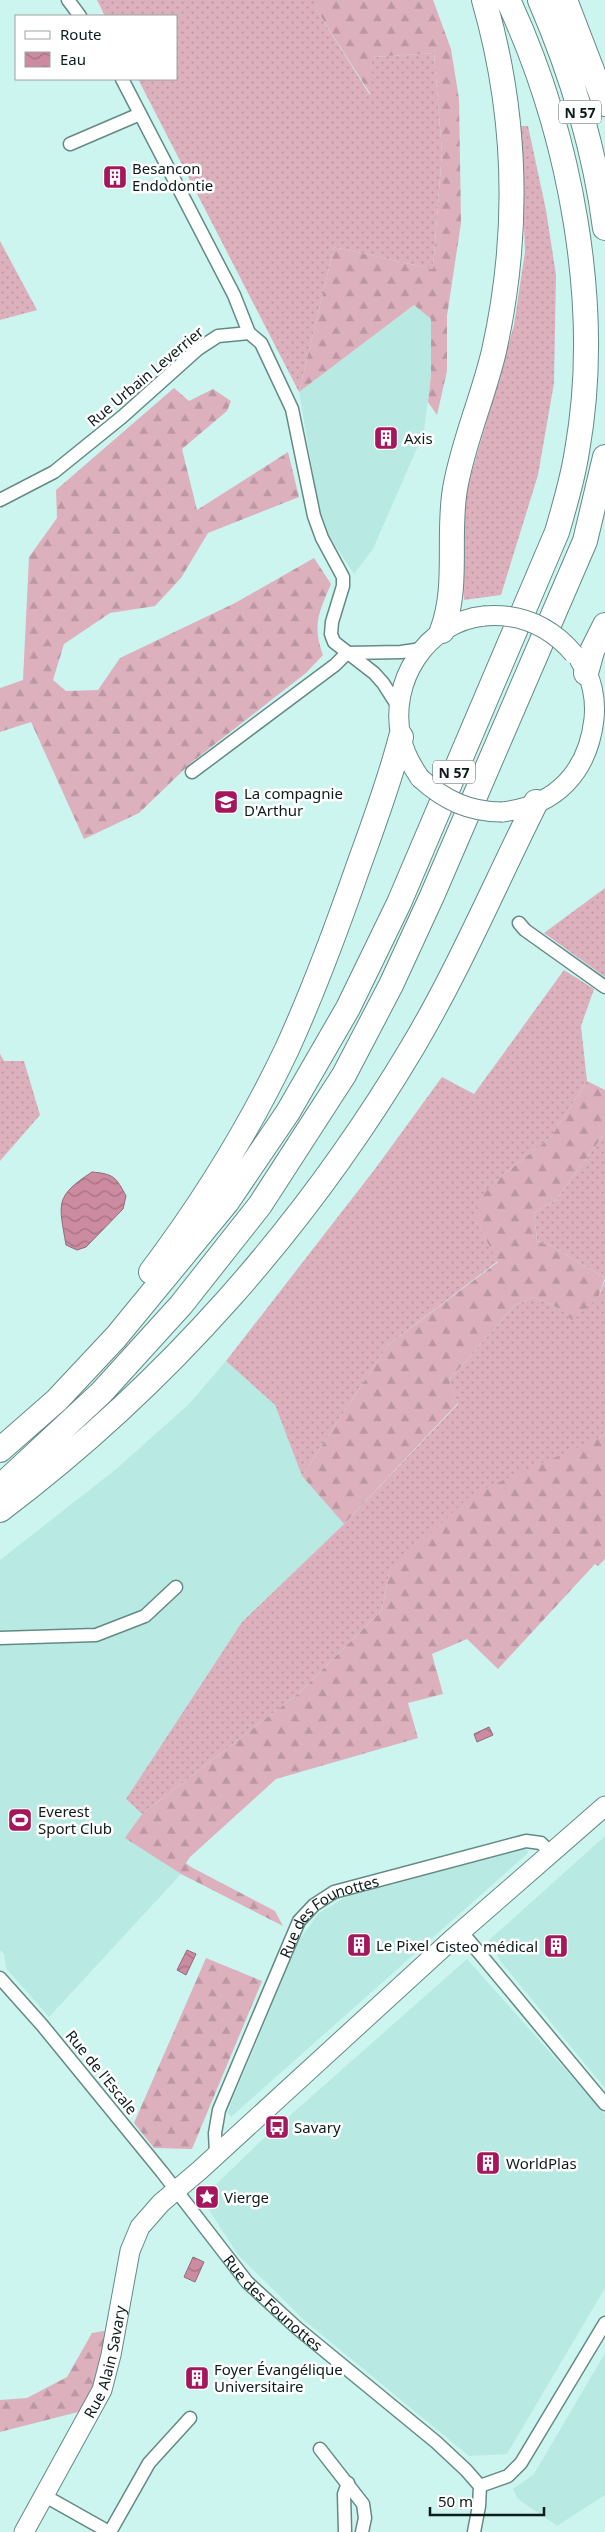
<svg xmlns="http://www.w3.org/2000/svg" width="605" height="2532" font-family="'Noto Sans',sans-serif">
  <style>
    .built { fill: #b8eae3 }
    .grass { fill: url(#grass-dots) }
    .forest { fill: url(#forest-firs) }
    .water { fill: url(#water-waves); stroke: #926a78 }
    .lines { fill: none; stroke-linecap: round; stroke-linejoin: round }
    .street-casing { stroke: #648a86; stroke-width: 15 }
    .secondary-casing { stroke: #648a86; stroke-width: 21 }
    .highway-casing { stroke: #648a86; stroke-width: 26 }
    .street { stroke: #fff; stroke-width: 12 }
    .secondary { stroke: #fff; stroke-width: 19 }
    .highway { stroke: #fff; stroke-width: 24 }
    .secondary-bridge-casing { stroke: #648a86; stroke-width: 21; stroke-linecap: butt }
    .secondary-bridge { stroke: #fff; stroke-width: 19 }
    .labels { text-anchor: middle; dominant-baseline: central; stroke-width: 5; stroke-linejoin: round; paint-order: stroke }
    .shield { fill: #fff; stroke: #55605f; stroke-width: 1 }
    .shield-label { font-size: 14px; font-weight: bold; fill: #0c1c1a }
    .poi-label { font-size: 15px; fill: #0c1c1a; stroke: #fff; text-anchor: start }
    .street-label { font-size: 15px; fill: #0c1c1a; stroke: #fff }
  </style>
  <defs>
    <pattern id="grass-dots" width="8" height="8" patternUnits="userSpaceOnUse" patternTransform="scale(1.25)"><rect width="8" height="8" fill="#ddb0be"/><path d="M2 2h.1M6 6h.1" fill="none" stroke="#bc97a3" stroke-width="1.8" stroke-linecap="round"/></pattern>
    <pattern id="forest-firs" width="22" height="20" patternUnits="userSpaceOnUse" patternTransform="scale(1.25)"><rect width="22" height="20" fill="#ddb0be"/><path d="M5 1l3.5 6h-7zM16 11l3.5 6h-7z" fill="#bc97a3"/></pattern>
    <pattern id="water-waves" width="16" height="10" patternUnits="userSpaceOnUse" patternTransform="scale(1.25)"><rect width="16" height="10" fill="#cc8ba1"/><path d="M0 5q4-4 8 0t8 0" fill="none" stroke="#a47182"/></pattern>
  </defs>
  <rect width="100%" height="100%" fill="#ccf5f0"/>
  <path class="built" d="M414 305 431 319V375L424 432 373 549 354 574 322 525 299 392Z
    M226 1361 275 1405 302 1476 344 1524 242 1622 126 1799 142 1814 126 1838 181 1874 49 2017 6 1968 4 1954 0 1950V1560L115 1470 189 1404Z
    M605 1836V2088L501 1962 489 1940Z
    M527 1848 528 1853 231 2117 227 2113 299 1940 319 1913 346 1897Z
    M467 1959 605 2114V2288L507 2454 469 2456 305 2321 238 2255 204 2202 205 2195 260 2142Z
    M605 2353V2495L557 2526 518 2499 513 2489 534 2474Z"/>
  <path class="grass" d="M97 0H316V9L370 95 372 57 434 53 442 152 433 269 334 247 299 392 138 79H176V16H105Z
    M520 126H528L546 210 556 275 554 383 538 475 501 595 464 600 460 534 463 503 514 325 525 252Z
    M0 241 37 310 0 320Z
    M605 888V977L544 933Z
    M564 970 594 989 581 1026 587 1081 551 1137 493 1183 475 1219 498 1261 388 1345 302 1476 275 1405 226 1361 375 1169 442 1077 474 1094Z
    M0 1054 4 1061H24L40 1115 0 1161Z
    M605 1133V1278L555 1248 537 1241 534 1213 556 1200Z
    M605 1281V1431L599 1438 565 1454 389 1573 382 1610 299 1693 142 1814 126 1799 242 1622 344 1524 458 1404 449 1380 515 1305 534 1297 560 1309 598 1298Z"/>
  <path class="forest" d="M316 0H433L451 49 459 99 461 223 447 316V371L437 415 428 402 431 375V319L414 305 299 392 334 247 433 269 442 152 434 53 372 57 371 95 316 9Z
    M174 388 189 401 213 389 231 401 227 411 182 449 197 510 288 452 299 497 208 533 181 578 155 606 110 613 64 644 53 680 66 691 98 690 120 658 235 603 314 558 331 584C319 612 312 625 323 655L306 673 192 762 139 813 84 839 31 722 0 732V688L23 680 29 557 57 518 56 490Z
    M587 1081 605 1090V1133L556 1200 534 1213 537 1241 555 1248 605 1278 598 1298 572 1320 560 1309 534 1297 515 1305 449 1380 458 1403 344 1524 302 1476 388 1345 498 1262 475 1219 477 1202 493 1183 551 1137Z
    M605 1431V1559L598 1566 595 1564 498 1669 467 1639 432 1654 443 1694 408 1703 418 1738 276 1779 190 1857 186 1863 191 1867 275 1911 283 1926 181 1874 125 1838 142 1814 299 1693 382 1610 389 1573 472 1494 599 1438Z
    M206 1958 262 1981 192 2149 154 2148 134 2123Z
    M110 2330 98 2377 82 2411 0 2432V2400L27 2398 67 2377 92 2333Z"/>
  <path class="water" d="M92 1172C114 1174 116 1177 126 1196L123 1209 86 1247 77 1250 66 1245C59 1203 54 1197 92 1172Z
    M489 1727 493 1735 477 1742 474 1734Z
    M187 1950 196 1954 186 1975 177 1970Z
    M193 2257 204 2262 195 2282 184 2277Z"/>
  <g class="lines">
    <defs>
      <g id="street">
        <path d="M68 0 80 16"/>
        <path d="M122 79 234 295 249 333"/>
        <path d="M70 144 140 114"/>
        <path d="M0 500 54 472 122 417 198 349 218 336 249 333 261 343 292 409 314 516 322 538 343 577V586L332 622 331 634 334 642 374 673 383 683 399 708"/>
        <path d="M347 653 401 652 422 649"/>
        <path d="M192 772 335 665 347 653"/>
        <path d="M519 923 525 930 605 987"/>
        <path d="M0 1638 96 1635 145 1616 176 1587"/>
        <path d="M461 1931 605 2104"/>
        <path id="s1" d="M0 1978 42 2025 162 2172 247 2282 297 2328 436 2442 466 2470 480 2486 479 2506 474 2532"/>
        <path id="s2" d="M216 2154 215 2133 219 2110 299 1921 314 1905 334 1892 526 1841 541 1843 551 1853"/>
        <path d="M320 2449 363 2504 365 2518 362 2532"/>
        <path d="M480 2486 508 2476 521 2463 605 2323"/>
        <path d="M45 2496 109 2532"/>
        <path d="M110 2532 149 2463 190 2418"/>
        <path d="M345 2532 344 2494 348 2483"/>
      </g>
      <g id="secondary">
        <path d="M420 778C411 765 404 752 401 737 389 682 426 622 484 616"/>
        <path d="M502 812C556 806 588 772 594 719 596 699 592 677 580 661"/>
        <path id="s3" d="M24 2532 102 2390 111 2355 130 2251 140 2227 161 2203 200 2170 449 1942 605 1806"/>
      </g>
      <path id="highway" d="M540 0C571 72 595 150 605 228
        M565 0 605 104
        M442 631C459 586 447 536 455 489 463 442 483 398 494 351 520 234 517 115 484 0
        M586 673 592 651 605 625
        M151 1272C203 1203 250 1127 287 1049 313 992 335 933 356 873 372 828 389 784 401 737
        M0 1450 57 1400 116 1337 227 1202 288 1112 348 1008 399 903 557 532C565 505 573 478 577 451 603 305 570 133 508 0
        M0 1487 101 1393 181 1305 260 1205 344 1075 391 985 432 896 585 541 605 457
        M0 1510C166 1385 306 1226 412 1048 459 969 495 884 536 802"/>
    </defs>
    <use href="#street" class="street-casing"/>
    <use href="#secondary" class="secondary-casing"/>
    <use href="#highway" class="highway-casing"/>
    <use href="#street" class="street"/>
    <use href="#secondary" class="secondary"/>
    <use href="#highway" class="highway"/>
    <defs>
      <path id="secondary-bridge" d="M484 616C520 613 550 626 574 654
        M420 778C444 800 469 812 502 812"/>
    </defs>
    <use href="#secondary-bridge" class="secondary-bridge-casing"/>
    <use href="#secondary-bridge" class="secondary-bridge"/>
  </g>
  <defs>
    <symbol id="building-square" viewBox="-11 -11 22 22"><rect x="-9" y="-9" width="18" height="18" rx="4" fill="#a4175c" stroke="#fff"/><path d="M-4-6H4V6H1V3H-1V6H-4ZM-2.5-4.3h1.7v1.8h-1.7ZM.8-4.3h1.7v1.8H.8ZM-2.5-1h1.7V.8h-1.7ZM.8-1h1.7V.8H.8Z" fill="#fff"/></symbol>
    <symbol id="school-square" viewBox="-11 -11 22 22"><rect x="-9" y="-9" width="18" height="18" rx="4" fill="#a4175c" stroke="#fff"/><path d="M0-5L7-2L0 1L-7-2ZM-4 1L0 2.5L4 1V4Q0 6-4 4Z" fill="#fff"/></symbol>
    <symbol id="stadium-square" viewBox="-11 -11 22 22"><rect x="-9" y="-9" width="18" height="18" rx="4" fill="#a4175c" stroke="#fff"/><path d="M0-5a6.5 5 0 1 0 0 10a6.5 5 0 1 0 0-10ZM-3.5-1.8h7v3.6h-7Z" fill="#fff"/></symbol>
    <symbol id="bus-square" viewBox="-11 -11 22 22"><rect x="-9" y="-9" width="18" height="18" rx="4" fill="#a4175c" stroke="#fff"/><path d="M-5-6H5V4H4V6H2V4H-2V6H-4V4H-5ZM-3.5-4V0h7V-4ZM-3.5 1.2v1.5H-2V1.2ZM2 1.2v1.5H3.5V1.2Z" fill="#fff"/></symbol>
    <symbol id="sight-square" viewBox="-11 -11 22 22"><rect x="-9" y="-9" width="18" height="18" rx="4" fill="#a4175c" stroke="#fff"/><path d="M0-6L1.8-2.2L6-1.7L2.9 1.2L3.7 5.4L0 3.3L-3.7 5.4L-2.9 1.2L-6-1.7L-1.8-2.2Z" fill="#fff"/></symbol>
  </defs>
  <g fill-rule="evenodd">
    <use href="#building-square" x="101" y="163" width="28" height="28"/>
    <use href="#building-square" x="372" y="424" width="28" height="28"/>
    <use href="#school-square" x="212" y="788" width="28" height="28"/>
    <use href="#stadium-square" x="6" y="1806" width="28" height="28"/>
    <use href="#building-square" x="345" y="1931" width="28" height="28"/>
    <use href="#building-square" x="542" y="1932" width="28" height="28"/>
    <use href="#bus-square" x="263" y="2113" width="28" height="28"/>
    <use href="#building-square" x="474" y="2149" width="28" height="28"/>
    <use href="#sight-square" x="193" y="2183" width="28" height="28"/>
    <use href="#building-square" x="183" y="2364" width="28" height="28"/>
  </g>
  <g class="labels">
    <g class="shield">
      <rect x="559" y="100.5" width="42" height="23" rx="4"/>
      <rect x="433" y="760.5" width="42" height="23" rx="4"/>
    </g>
    <g class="shield-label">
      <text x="580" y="112">N 57</text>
      <text x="454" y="772">N 57</text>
    </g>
    <g class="poi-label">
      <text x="132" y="168">Besancon<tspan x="132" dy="17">Endodontie</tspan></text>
      <text x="404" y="438">Axis</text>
      <text x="244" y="793">La compagnie<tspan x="244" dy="17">D'Arthur</tspan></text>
      <text x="38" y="1811">Everest<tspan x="38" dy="17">Sport Club</tspan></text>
      <text x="376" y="1945">Le Pixel</text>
      <text x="538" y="1946" text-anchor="end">Cisteo médical</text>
      <text x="294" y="2127">Savary</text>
      <text x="506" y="2163">WorldPlas</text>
      <text x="224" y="2197">Vierge</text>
      <text x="214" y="2369">Foyer Évangélique<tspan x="214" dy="17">Universitaire</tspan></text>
    </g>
    <g class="street-label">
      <text transform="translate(145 376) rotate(-40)">Rue Urbain Leverrier</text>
      <text stroke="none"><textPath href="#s2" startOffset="276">Rue des Founottes</textPath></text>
      <text transform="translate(102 2072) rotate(51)">Rue de l'Escale</text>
      <text stroke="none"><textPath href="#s1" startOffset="425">Rue des Founottes</textPath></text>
      <text stroke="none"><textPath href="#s3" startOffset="190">Rue Alain Savary</textPath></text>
    </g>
  </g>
  <rect x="15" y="15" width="162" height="65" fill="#ffffff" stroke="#9ea4a3"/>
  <rect x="25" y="31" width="25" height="8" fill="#ffffff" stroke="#9ea4a3"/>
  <text x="60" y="40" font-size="15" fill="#0c1c1a">Route</text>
  <rect x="25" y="52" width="25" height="15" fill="url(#water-waves)" stroke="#9ea4a3"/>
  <text x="60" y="65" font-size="15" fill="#0c1c1a">Eau</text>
  <path d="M430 2507v8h114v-8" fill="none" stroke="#0c1c1a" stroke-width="2.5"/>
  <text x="438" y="2507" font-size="15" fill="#0c1c1a" stroke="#ffffff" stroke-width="4" paint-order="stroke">50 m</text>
</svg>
